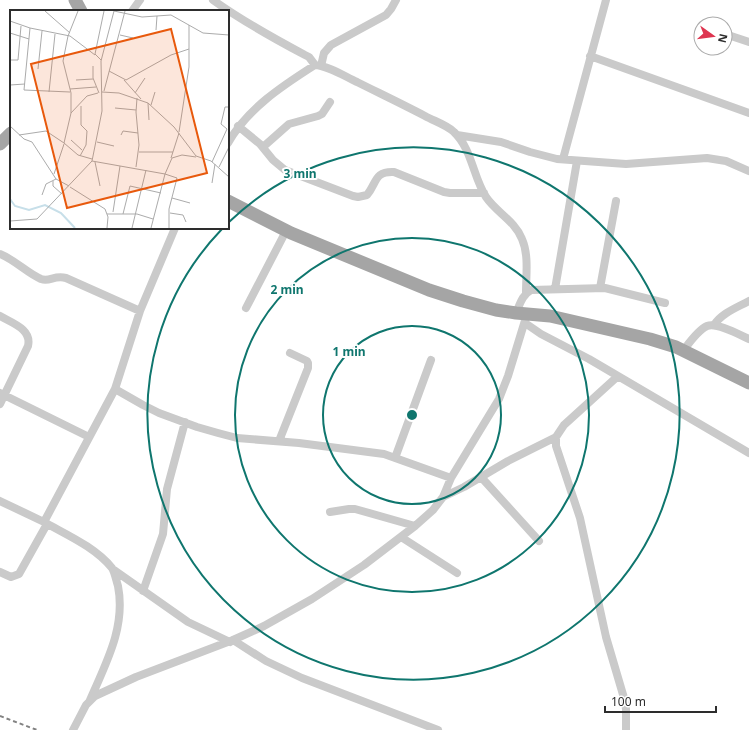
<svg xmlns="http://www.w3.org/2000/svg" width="749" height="730" font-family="'Noto Sans',sans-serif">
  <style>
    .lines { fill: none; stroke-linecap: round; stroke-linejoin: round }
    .street { stroke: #cacaca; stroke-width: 8 }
    .primary { stroke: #a5a5a5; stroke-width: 13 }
    .rail { stroke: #828282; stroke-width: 2; stroke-dasharray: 4 3; stroke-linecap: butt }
    .ring { fill: none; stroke: #0f766e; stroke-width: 2 }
    .inset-river { fill: none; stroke: #c7dfe9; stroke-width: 2 }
    .inset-road { fill: none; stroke: #ababab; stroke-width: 1 }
    .view { fill: #e8590c; fill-opacity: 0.15; stroke: #e8590c; stroke-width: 2 }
    .inset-edge { fill: none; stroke: #2d2d2d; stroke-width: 2 }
    .centre { fill: #0f766e; stroke: #fff; stroke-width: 2 }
    .ring-label { font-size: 12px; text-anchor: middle; font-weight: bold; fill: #0f766e; stroke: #fff; stroke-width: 4; stroke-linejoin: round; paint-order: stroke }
  </style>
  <rect width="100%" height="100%" fill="#fff"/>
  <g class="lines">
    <path class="street" d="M213 0C242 21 273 38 305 55L309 57 315 65
      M132 11 140 0
      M725 34 749 42
      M590 56 749 113
      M321 66 324 53 331 45 386 15 391 9 396 0
      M238 126 260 144 273 160 285 170 353 196 358 197 367 195C377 183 374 171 394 172L444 192 450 193H484
      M457 135 501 142 530 152 557 159 626 164 707 158 726 161 749 171
      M228 143C247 109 282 86 315 65 329 66 344 76 357 82 379 93 402 104 425 116 434 121 447 125 454 132 472 149 473 177 486 197 496 212 515 221 522 239 529 255 526 275 526 293
      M263 147 289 124 318 116 322 114 330 102
      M563 159 606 0
      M0 254C15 260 27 273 41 279 50 282 54 275 66 278L140 311
      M600 288 616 201
      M555 289 577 161
      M246 308 286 231
      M516 313C520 304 522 295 531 290L605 288 665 303
      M0 316C12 323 32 329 28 346L0 404
      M525 323 541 334 589 359 749 453
      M714 325C722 313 736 308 749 301
      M683 351C689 343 698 330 707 326 717 322 740 335 749 339
      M618 376 564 425 556 437V446L580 518 606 637 624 698 626 709V730
      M115 389 143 405 159 413 197 427 218 433 237 438 299 443 384 454 451 478
      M0 393 89 437
      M279 441 308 368V363L307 361 290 353
      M395 458 431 360
      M481 477 539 541
      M443 497 464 487 508 461 556 437
      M0 501 44 522 115 389 140 311 175 228
      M330 512 349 509H355L415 526
      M44 522C67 535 95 547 112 568 115 573 116 580 118 586 126 627 106 663 90 700
      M401 537 457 573
      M114 570 188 622 230 642
      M0 572 11 577 19 574 47 524
      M143 591 163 534 167 489 185 422
      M233 640 266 661 302 678 438 730
      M73 730 86 705 95 696 136 677 233 640 264 626 312 599 364 565 415 526 433 510 443 497 451 478 499 399 508 376 527 314"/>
    <path class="primary" d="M75 0 81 11
      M0 144 11 133
      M228 201 291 233 429 290 463 301 496 310 516 313 550 316 650 339 676 347 749 383"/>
    <path class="rail" d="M0 716 37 730"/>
  </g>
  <g class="ring">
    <circle cx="412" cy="415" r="89"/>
    <circle cx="412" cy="415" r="177"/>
    <path d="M229 222A266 266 0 1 1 222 229"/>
  </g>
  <g transform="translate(10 10)">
    <rect width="219" height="219" fill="#fff"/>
    <path class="inset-river" d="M0 189 5 196 19 200 35 195 51 203 65 218"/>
    <path class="inset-road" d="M35 1 60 23M104 1 132 7 161 5 193 23 219 25M0 11 20 18 60 26 85 45M20 18 14 80 60 82M146 20 147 6M0 23 19 29M110 25 123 28M0 50H8L11 16M91 50 85 44 94 1M83 56V68L89 83M28 59 32 21M99 61 116 70 161 45 179 39M66 70 83 69M114 70 131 89M0 75 15 74M60 79 86 77M94 81 115 1M39 82 45 24M92 82 109 83 138 93 164 117 186 146 201 151 219 167M125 83 135 68M138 93 139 110M141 95 145 82M105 98 126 100M61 103V83L53 51 58 26 68 1M0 116 14 129 22 132 46 169 59 176M169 122 179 57V15M9 125 36 121 54 133M111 125 113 121 128 123M61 130 72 140M87 132 104 136M129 142H163M70 146 76 135 77 121 71 115V96M161 148 169 123M82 149 68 145 54 133 61 103 77 86 88 83M82 151 155 164 141 218M85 152 90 176M202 152 217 119 211 114 215 97H219M126 157 129 135 126 102 127 88M209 157 219 137M44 164 54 134M155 164 167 168 159 199V218M155 164 162 148 172 145 186 147M43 171V176L52 184M202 173 205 154M60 177 95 199 98 207 97 218M32 185 36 174 46 169M162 188 180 193M103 202 110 156M160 203 173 205 176 212M97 204H127L143 209M113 204 120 176 151 183M0 211 27 209 82 151 92 101 91 51 104 1M122 218 136 160"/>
    <path class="view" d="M161 19 197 163 57 198 21 54Z"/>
    <rect width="219" height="219" class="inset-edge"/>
  </g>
  <circle cx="412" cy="415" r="6" class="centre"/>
  <g class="ring-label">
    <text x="300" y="178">3 min</text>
    <text x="287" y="294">2 min</text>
    <text x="349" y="356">1 min</text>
  </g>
  <g transform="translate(713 36) rotate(104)"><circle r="19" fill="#ffffff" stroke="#ababab"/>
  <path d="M0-3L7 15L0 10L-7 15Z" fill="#de3550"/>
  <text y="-6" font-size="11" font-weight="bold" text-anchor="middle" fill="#2d2d2d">N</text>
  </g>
  <path d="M605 706v6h111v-6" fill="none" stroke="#2d2d2d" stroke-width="2"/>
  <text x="611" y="706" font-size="12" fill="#2d2d2d" stroke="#ffffff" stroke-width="3" paint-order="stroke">100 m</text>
</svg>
